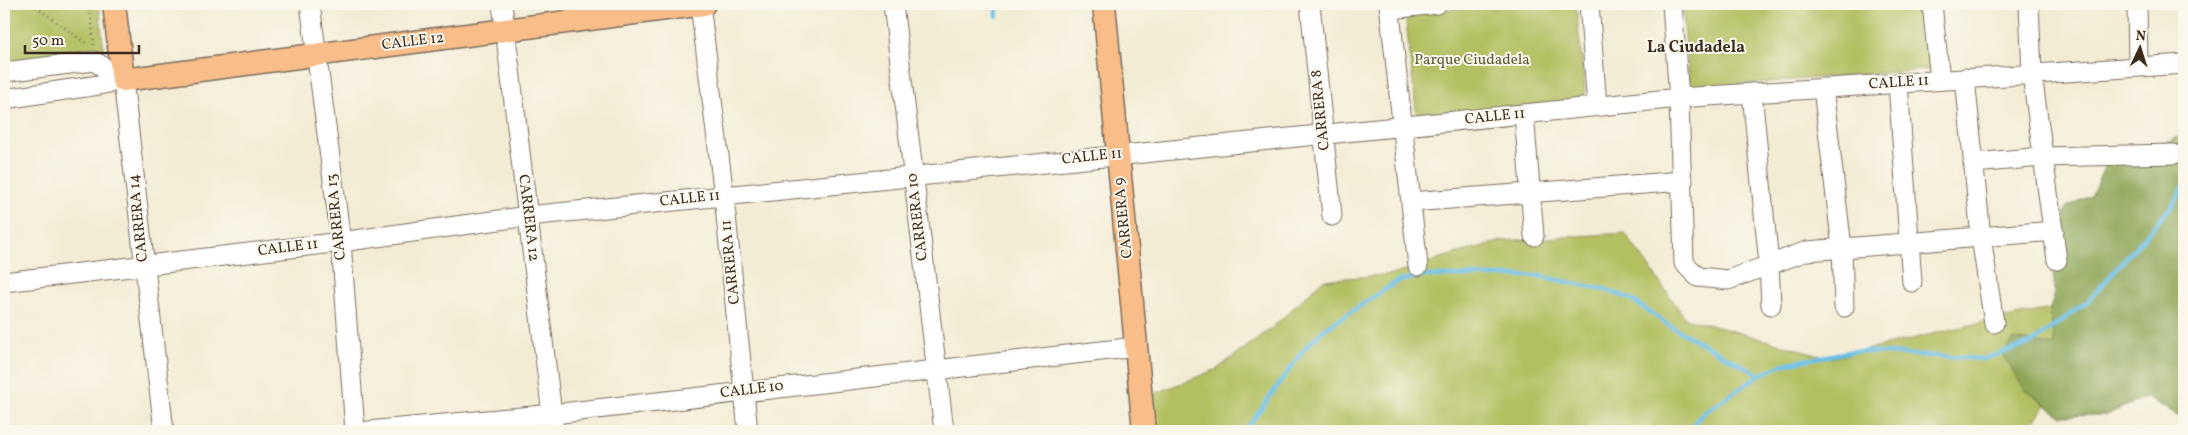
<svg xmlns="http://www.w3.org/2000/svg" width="2188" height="435" font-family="Vollkorn,serif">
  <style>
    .green { fill: #b3c062; stroke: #777540 }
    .forest { fill: #8ea658; stroke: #64683b }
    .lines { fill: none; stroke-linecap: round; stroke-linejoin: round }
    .stream { stroke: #6bbfe7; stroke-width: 4.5 }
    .minor-casing { stroke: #7b6e5e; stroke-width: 21 }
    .major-casing { stroke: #7b6e5e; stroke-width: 25 }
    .path { stroke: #7b6e5e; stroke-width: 2.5; stroke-dasharray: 1 4; stroke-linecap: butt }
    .minor { stroke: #fff; stroke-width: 19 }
    .major { stroke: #f8bd88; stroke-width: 22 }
    .labels { text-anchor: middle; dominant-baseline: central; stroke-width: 4; stroke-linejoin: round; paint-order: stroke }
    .street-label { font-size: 15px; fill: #3b2a1e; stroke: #fbf7ec }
    .park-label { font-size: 15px; fill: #5f5732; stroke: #fbf7ec }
    .neighbourhood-label { font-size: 16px; font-weight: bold; fill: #3b2a1e; stroke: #fbf7ec }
  </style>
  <rect width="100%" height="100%" fill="#fbf7ec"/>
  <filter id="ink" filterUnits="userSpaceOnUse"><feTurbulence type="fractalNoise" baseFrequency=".02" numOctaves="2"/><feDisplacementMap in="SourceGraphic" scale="10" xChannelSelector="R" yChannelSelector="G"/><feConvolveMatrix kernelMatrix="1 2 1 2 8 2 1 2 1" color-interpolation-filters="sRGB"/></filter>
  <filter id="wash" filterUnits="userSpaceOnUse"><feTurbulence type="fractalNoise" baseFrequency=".0096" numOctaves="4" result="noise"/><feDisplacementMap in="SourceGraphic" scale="20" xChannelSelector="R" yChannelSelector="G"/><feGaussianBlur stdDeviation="1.12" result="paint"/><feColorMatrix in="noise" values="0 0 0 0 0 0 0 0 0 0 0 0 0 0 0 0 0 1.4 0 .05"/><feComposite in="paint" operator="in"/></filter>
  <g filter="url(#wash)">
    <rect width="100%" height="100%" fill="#f3ecd5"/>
    <path class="green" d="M4 4H99L104 54 4 65Z
      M1516 4H1576L1586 103 1417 119 1405 13Z
      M1682 4H1927L1935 69 1690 88Z
      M1625 233 1685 318 1831 358 1966 326 2050 309 2055 346 2014 339 2024 389 2046 405 2026 431H1150L1146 397 1217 369 1272 328 1323 280 1395 274 1444 257 1502 241Z"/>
    <path class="forest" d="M2184 133V420L2147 397 2106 415 2061 416 2024 389 2003 354 2014 339 2055 346 2050 309 2055 292 2049 239 2068 206 2091 196 2111 152 2169 142Z"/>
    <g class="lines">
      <path class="stream" d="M996 4 997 16
        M1245 431 1305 348 1322 331 1398 281 1422 276H1539L1607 290 1631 299 1668 325 1760 375
        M1688 431 1703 413 1760 375 1784 364 1853 351 1983 359 2032 343 2088 301 2172 206 2184 186"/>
    </g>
  </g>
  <g filter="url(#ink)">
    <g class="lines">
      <defs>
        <path id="minor" d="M310 4 341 242 355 431
          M502 4 554 431
          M700 4 724 196 748 431
          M893 4 944 431
          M1310 4 1332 216
          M1389 4 1418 266
          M1589 4 1597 106
          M1672 4 1679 98 1684 263 1698 277 1728 280 1807 251 2054 231
          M1932 4 1940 80
          M2029 4 2032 74 2057 260
          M2137 4 2138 66
          M1390 9 1437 4
          M4 72 94 61 123 80
          M1965 78 1981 237 1994 323
          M123 80 164 431
          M1898 83 1912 282
          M1823 88 1842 248 1844 307
          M1752 93 1769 264 1771 305
          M4 99 99 85 123 80
          M1524 114 1534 236
          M1973 163 2042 157 2174 154
          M1411 202 1683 181
          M4 282 341 242 528 216 1679 98 2184 64
          M368 431 553 414 1136 347"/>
        <path id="major" d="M114 4 123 80 704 4
          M1104 4 1144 431"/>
      </defs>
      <use href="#minor" class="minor-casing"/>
      <use href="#major" class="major-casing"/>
      <path class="path" d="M32 4 87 44
        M90 4 94 45"/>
      <use href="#minor" class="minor"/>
      <use href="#major" class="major"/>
    </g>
  </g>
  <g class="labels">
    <g class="street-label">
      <text transform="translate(413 42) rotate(-7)">CALLE 12</text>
      <text transform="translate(1899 83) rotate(-4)">CALLE 11</text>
      <text transform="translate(1321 110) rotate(-96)">CARRERA 8</text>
      <text transform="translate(1495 117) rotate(-6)">CALLE 11</text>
      <text transform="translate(1092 157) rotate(-6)">CALLE 11</text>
      <text transform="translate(690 199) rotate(-6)">CALLE 11</text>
      <text transform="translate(337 217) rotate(-96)">CARRERA 13</text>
      <text transform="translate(918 217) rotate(-97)">CARRERA 10</text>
      <text transform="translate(139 218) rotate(-96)">CARRERA 14</text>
      <text transform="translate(528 218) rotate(83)">CARRERA 12</text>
      <text transform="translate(1124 218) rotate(-96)">CARRERA 9</text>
      <text transform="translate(288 248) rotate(-7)">CALLE 11</text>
      <text transform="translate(731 262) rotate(-96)">CARRERA 11</text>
      <text transform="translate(752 390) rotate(-7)">CALLE 10</text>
    </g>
    <g class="park-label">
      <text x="1472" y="60">Parque Ciudadela</text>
    </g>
    <g class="neighbourhood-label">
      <text x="1696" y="48">La Ciudadela</text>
    </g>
  </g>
  <rect width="2188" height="435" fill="none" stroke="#fbf7ec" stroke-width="20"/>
  <g transform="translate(2140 48) rotate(4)" stroke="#fbf7ec" stroke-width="4" paint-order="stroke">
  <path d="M0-4L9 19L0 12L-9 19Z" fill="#3b2a1e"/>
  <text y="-8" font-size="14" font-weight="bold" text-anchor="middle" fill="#3b2a1e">N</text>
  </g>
  <path d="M25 45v8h114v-8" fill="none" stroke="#3b2a1e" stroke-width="2.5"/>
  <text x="32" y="45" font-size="15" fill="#3b2a1e" stroke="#fbf7ec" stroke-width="4" paint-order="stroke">50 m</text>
</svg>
